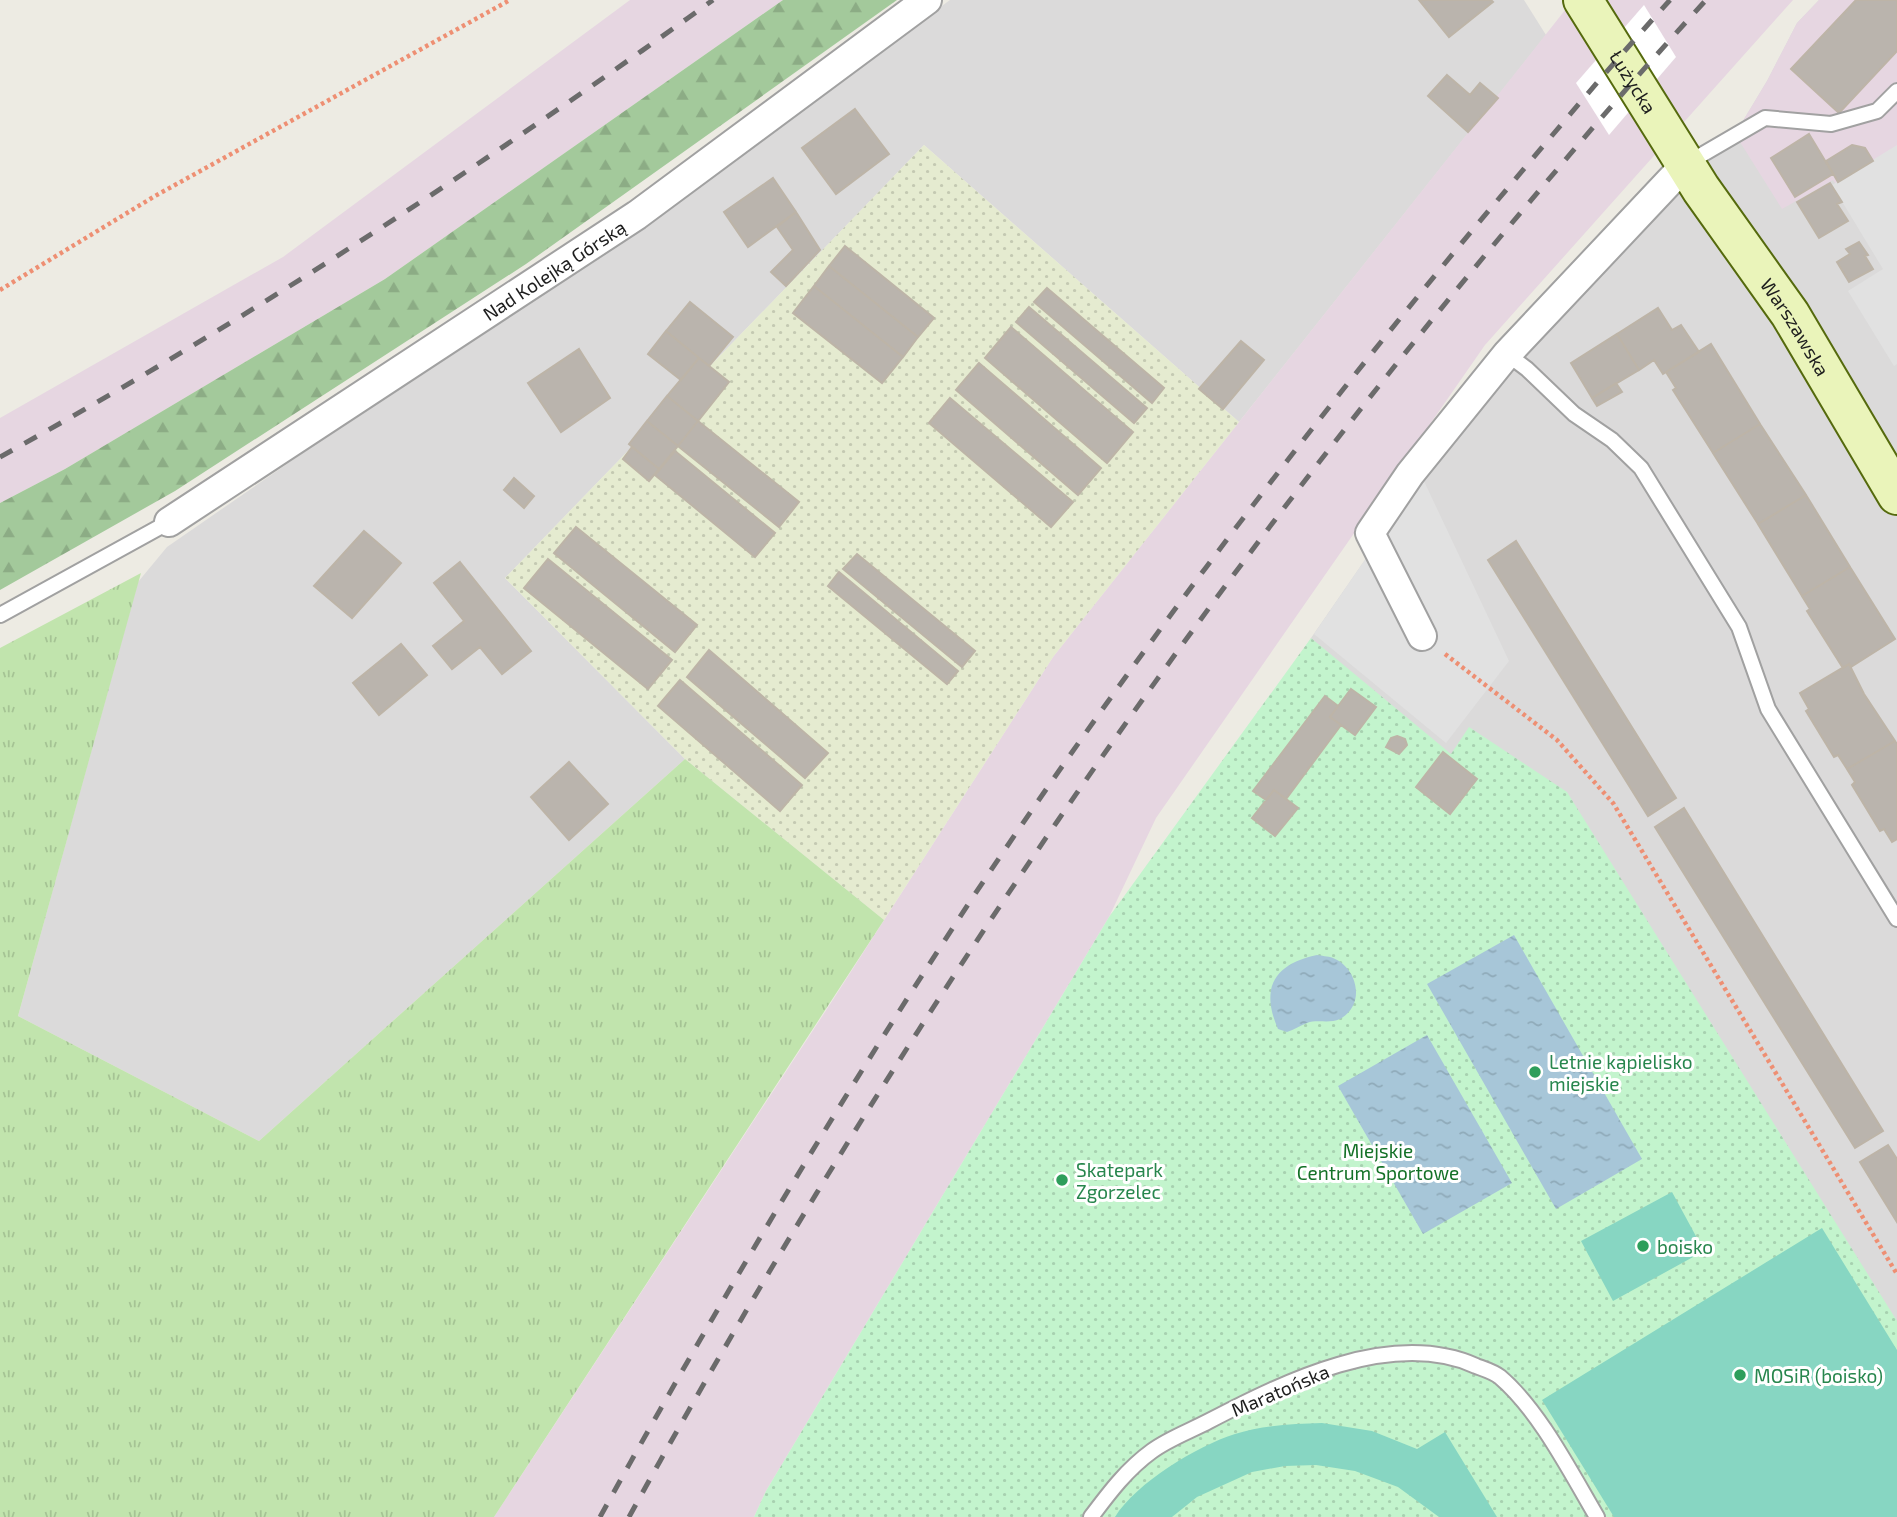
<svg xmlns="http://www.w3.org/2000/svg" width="1897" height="1517" font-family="'Exo 2',sans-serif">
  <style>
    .residential { fill: #dbdada }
    .industrial { fill: #e6d6e1 }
    .farmland { fill: url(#farmland-dots) }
    .grass { fill: url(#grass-tufts) }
    .forest { fill: url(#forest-firs) }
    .park { fill: url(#park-dots) }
    .pitch { fill: #87d6c2 }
    .parking { fill: #e1e1e1 }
    .water { fill: url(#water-ripples) }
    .pier { fill: #fff }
    .building { fill: #bab4ad; stroke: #bdb4a7; stroke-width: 2 }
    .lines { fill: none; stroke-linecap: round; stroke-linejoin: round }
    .lane-casing { stroke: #a1a1a1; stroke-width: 18 }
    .street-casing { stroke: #a1a1a1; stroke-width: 32 }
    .secondary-casing { stroke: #556a0d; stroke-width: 42 }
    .path { stroke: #ee8f73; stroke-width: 4.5; stroke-dasharray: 3.5 3.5; stroke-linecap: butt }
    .lane { stroke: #fff; stroke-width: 14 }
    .street { stroke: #fff; stroke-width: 28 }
    .secondary { stroke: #eaf4ba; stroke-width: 38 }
    .rail { stroke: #6b6b6b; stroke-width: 5; stroke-dasharray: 14 14; stroke-linecap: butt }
    .leisure-dot { fill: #2e9e5b; stroke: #fff; stroke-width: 2.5 }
    .labels { text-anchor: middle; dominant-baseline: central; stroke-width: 6; stroke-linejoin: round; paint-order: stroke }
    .street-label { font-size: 19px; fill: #1d1d1d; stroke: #fff }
    .leisure-label { font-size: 19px; fill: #27864d; stroke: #fff; text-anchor: start }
    .park-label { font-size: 19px; fill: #147127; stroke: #fff }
  </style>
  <defs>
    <pattern id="farmland-dots" width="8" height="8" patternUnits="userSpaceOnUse" patternTransform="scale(1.75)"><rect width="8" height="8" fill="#e5ebd0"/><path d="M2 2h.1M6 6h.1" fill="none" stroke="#c4c9b2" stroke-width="1.8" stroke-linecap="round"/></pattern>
    <pattern id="grass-tufts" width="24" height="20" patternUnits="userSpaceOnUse" patternTransform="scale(1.75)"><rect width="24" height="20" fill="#c1e4ad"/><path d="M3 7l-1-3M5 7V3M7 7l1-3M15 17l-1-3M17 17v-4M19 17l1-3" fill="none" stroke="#a5c394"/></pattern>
    <pattern id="forest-firs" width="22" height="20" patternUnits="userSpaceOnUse" patternTransform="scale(1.75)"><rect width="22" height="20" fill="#a3c99b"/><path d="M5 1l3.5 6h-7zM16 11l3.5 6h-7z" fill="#8cac85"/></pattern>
    <pattern id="park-dots" width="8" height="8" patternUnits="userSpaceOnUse" patternTransform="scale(1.75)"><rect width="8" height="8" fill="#c3f4cd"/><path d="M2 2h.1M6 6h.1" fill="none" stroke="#a7d1b0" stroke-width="1.8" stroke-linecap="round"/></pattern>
    <pattern id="water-ripples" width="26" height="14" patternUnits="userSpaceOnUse" patternTransform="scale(1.75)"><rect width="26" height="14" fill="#a7c6d8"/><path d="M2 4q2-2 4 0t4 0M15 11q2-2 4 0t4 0" fill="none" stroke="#8faab9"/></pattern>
  </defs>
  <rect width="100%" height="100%" fill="#edebe3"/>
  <path class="residential" d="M950 0H1524L1546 35 1239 422 924 145 505 578 685 759 259 1141 18 1016 138 582 167 547 832 87Z
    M1819 0H1897V1517H770L1311 638 1422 477 1515 360 1735 134 1767 81 1797 23Z"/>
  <path class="industrial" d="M630 0H783L385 279 65 469 0 503V418L283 257Z
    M1573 0H1793L1485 345 1156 818 1109 917 766 1491 754 1517H494L827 1009 1053 657Z
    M1819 0H1897V146L1836 184 1833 180 1782 209 1735 134 1767 81 1797 23Z"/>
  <path class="farmland" d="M924 145 1239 422 1053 657 884 920 685 759 505 578Z"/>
  <path class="grass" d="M141 573 18 1016 259 1141 685 759 884 920 494 1517H0V648Z"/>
  <path class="forest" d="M783 0H897L526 264 175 491 0 590V503L65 469 385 279Z"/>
  <path class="park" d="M1311 638 1451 754 1469 727 1567 792 1897 1321V1517H754L766 1491 1109 917Z"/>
  <path class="pitch" d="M1672 1192 1704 1251 1613 1301 1581 1241Z
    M1822 1228 1897 1350V1517H1614L1542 1400Z
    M1322 1423 1372 1431 1417 1449 1445 1432 1497 1517H1439L1398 1487 1355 1471 1316 1465 1285 1466 1252 1472 1197 1497 1172 1517H1115C1136 1483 1197 1446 1235 1434 1263 1425 1293 1424 1322 1423Z"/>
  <path class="parking" d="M1897 145V364L1894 366 1848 291 1883 269 1832 185Z
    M1422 477 1509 661 1446 743 1314 634Z"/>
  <path class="water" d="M1514 935 1642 1159 1556 1209 1427 984Z
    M1317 955C1321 956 1328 956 1333 958 1358 968 1366 1005 1340 1019 1329 1024 1317 1019 1307 1023 1301 1025 1294 1030 1287 1032L1278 1029C1260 988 1274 964 1317 955Z
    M1427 1035 1512 1183 1423 1234 1338 1086Z"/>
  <path class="pier" d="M1644 5 1676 57 1609 135 1576 83Z"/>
  <path class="building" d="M1419 0H1491L1493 2 1449 37Z
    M1856 0H1897V51L1839 113 1791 69Z
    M1447 75 1470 95 1480 83 1498 98 1468 132 1428 96Z
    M855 109 889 154 836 194 802 148Z
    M1809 134 1833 174 1795 197 1771 158Z
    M1852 145 1865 148 1873 161 1838 182 1826 161Z
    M773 178 796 212 748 247 724 212Z
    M1830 183 1842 202 1837 204 1848 221 1819 238 1797 202Z
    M796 212 820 250 786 286 771 272 793 250 777 227Z
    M1859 242 1868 255 1865 256 1873 269 1849 282 1837 262 1850 254 1846 249Z
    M845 246 934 318 918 337 829 266Z
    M829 266 918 337 903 357 814 286Z
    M814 286 903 357 882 383 793 313Z
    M1047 288 1164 388 1152 403 1034 302Z
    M690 302 733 337 709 366 666 331Z
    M1029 307 1147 408 1134 423 1016 322Z
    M1658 308 1672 330 1681 325 1699 352 1663 374 1654 360 1639 370 1617 334Z
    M1011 327 1133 432 1107 463 985 358Z
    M666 331 699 358 681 380 648 354Z
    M1617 334 1639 370 1592 398 1571 363Z
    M1241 341 1264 360 1223 409 1199 389Z
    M1711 344 1760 424 1713 453 1673 390 1676 388 1666 372Z
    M579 349 610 398 561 432 528 383Z
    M699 358 729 382 698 421 667 396Z
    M979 363 1101 468 1078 495 956 390Z
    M1616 383 1622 392 1597 406 1592 398Z
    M667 396 698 421 678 446 647 421Z
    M950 398 1073 502 1051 527 929 423Z
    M647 421 678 446 659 469 629 444Z
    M698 421 799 502 779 527 678 446Z
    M1760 424 1806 495 1758 524 1713 453Z
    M632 447 659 469 649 481 623 459Z
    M675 451 775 533 755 557 655 475Z
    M514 478 534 496 524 508 504 490Z
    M1806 495 1850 567 1802 596 1758 524Z
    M576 527 697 625 675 652 554 553Z
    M364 531 401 563 352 618 314 586Z
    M1516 541 1676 798 1648 816 1488 560Z
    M857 554 975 651 962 667 843 569Z
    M548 559 672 660 648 689 524 588Z
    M460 562 531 651 502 674 480 647 452 669 433 646 464 621 434 583Z
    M1850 567 1895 639 1851 667 1849 664 1843 668 1807 611 1810 609 1802 596Z
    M839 572 958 671 947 684 828 586Z
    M401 644 427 675 379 715 353 683Z
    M709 650 828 753 805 778 687 677Z
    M1849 664 1864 694 1895 741 1847 769 1838 755 1834 757 1806 711 1809 709 1800 693Z
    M680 680 802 785 780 811 658 706Z
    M1351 689 1376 707 1355 735 1330 717Z
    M1325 696 1338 706 1330 717 1341 725 1286 799 1274 790 1266 800 1253 791Z
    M1397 736 1405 739 1407 745 1399 754 1386 747 1391 738Z
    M1895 741 1897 744V839L1892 842 1884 829 1880 831 1852 785 1855 782 1847 769Z
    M1443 752 1477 779 1450 814 1416 787Z
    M569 762 608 804 569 840 531 797Z
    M1274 790 1298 808 1275 836 1252 818Z
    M1684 808 1883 1131 1855 1148 1655 827Z
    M1888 1145 1897 1159V1222L1860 1162Z"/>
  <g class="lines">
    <defs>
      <path id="lane" d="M1686 164 1765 118 1831 124 1877 111 1897 91
        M1507 354 1527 369 1574 414 1612 440 1641 468 1739 627 1768 709 1897 919
        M0 615 169 522
        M1091 1517C1109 1493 1127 1469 1152 1451 1168 1439 1190 1431 1209 1421 1284 1382 1392 1328 1476 1366 1484 1369 1494 1372 1500 1377 1539 1410 1571 1473 1597 1517"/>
      <g id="street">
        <path id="s1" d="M169 522 637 215 927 0"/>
        <path d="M1422 636 1370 533 1410 474 1507 354 1685 165"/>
      </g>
      <g id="secondary">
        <path id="s2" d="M1583 0 1701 189 1790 314 1897 495"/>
      </g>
    </defs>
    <use href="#lane" class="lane-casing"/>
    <use href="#street" class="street-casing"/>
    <use href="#secondary" class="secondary-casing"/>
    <path class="path" d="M0 290 155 196 510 0
      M1445 654 1557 740 1613 803 1897 1274"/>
    <use href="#lane" class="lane"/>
    <use href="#street" class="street"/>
    <use href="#secondary" class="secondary"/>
    <path class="rail" d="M0 457C248 320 484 165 713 0
      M600 1517C716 1307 839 1101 971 900 1126 667 1296 442 1475 227 1539 151 1603 74 1670 0
      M629 1517C876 1068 1163 642 1491 248 1561 164 1632 81 1706 0"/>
  </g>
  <g class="leisure-dot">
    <circle cx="1535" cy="1072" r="7"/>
    <circle cx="1062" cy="1180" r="7"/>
    <circle cx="1643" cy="1246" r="7"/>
    <circle cx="1740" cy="1375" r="7"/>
  </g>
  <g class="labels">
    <g class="street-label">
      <text stroke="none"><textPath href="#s2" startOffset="96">Łużycka</textPath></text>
      <text stroke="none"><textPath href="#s1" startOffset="460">Nad Kolejką Górską</textPath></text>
      <text stroke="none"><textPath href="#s2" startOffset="390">Warszawska</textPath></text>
      <text transform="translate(1280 1390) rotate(-23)">Maratońska</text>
    </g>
    <g class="leisure-label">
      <text x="1549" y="1061">Letnie kąpielisko<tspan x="1549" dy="22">miejskie</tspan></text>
      <text x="1076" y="1169">Skatepark<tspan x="1076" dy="22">Zgorzelec</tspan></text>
      <text x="1657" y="1246">boisko</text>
      <text x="1754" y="1375">MOSiR (boisko)</text>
    </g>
    <g class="park-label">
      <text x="1378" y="1150">Miejskie<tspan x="1378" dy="22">Centrum Sportowe</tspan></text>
    </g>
  </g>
</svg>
